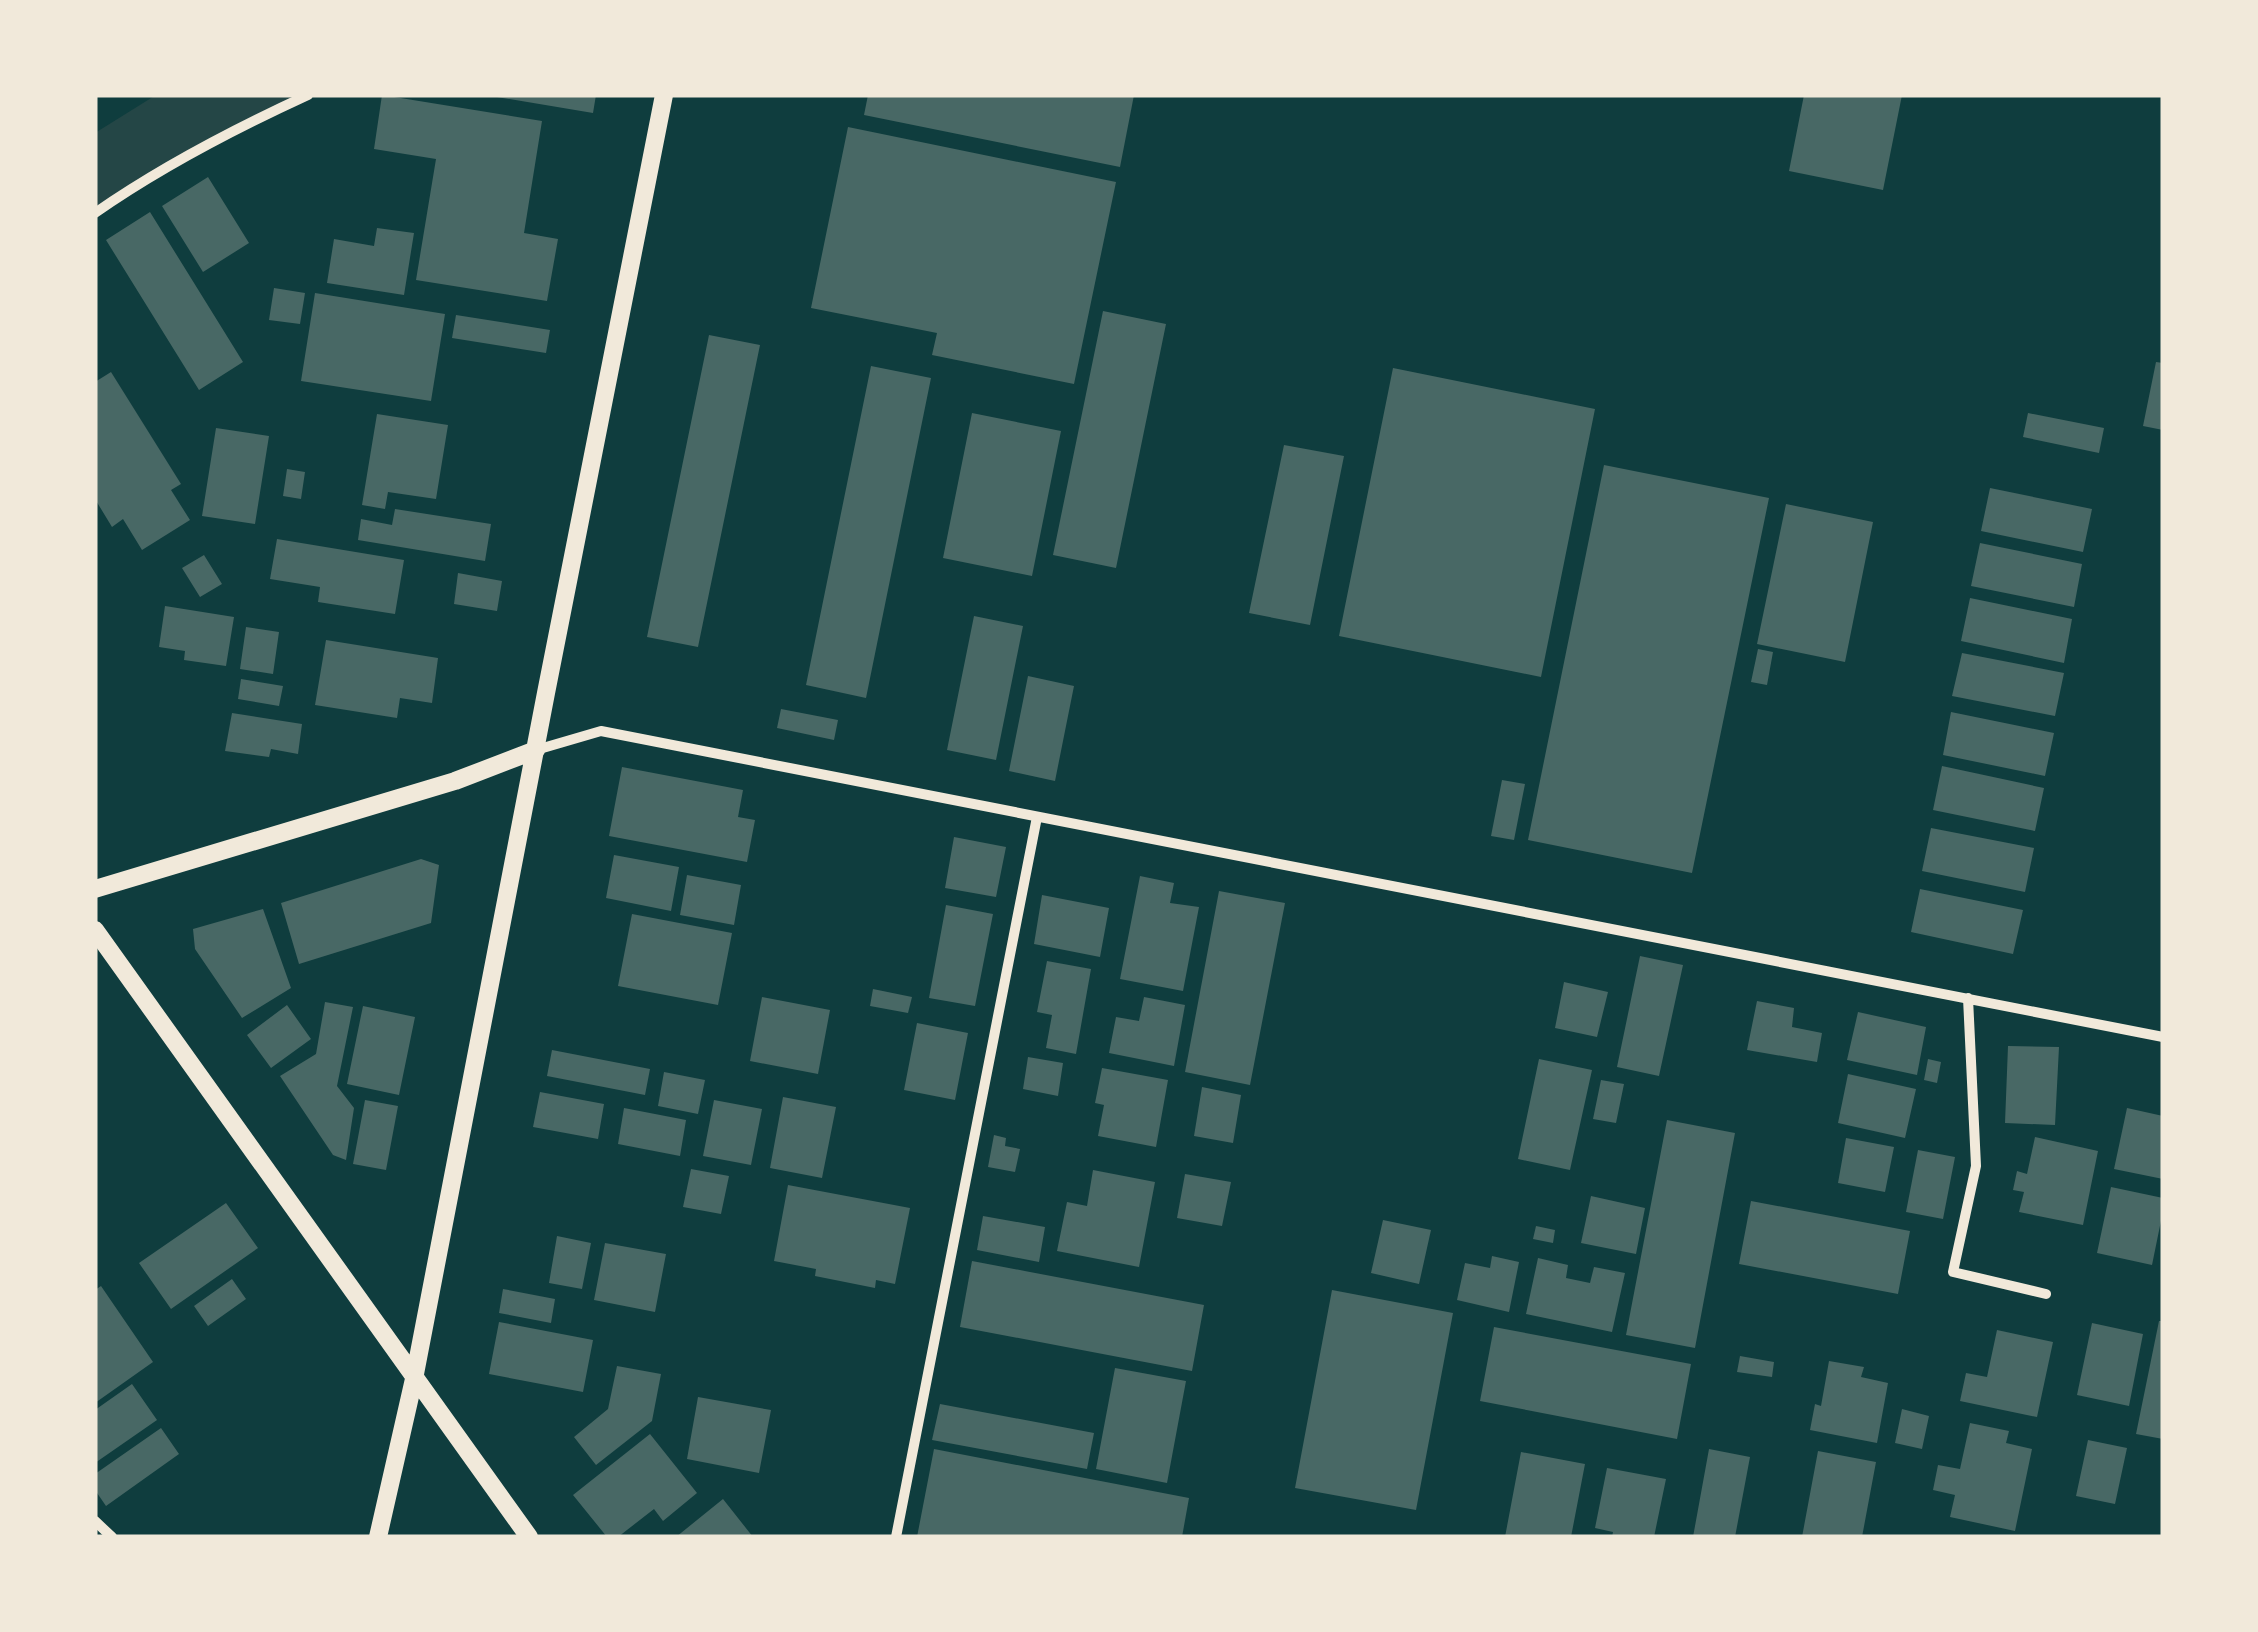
<svg xmlns="http://www.w3.org/2000/svg" width="2258" height="1632" font-family="Signika,sans-serif">
  <style>
    .green { fill: #244646 }
    .building { fill: #486865 }
    .lines { fill: none; stroke-linecap: round; stroke-linejoin: round }
    .minor { stroke: #f1e9da; stroke-width: 10 }
    .tertiary { stroke: #f1e9da; stroke-width: 18 }
  </style>
  <rect width="100%" height="100%" fill="#0f3d3e"/>
  <path class="green" d="M156 95H308L258 118 95 213V133Z"/>
  <path class="building" d="M382 95 542 121 524 233 558 239 547 301 416 280 436 159 374 149Z
    M497 95H596L593 113 497 97Z
    M868 95H1134L1120 167 864 115Z
    M1804 95H1902L1883 190 1789 171Z
    M848 127 1116 182 1074 384 932 355 937 333 811 308Z
    M208 177 249 243 203 272 162 206Z
    M150 212 243 362 199 390 106 240Z
    M377 228 414 233 404 295 327 283 334 239 374 246Z
    M274 288 305 293 300 324 269 320Z
    M315 293 445 314 431 401 301 381Z
    M1103 311 1166 324 1116 568 1053 555Z
    M456 315 550 330 546 353 452 338Z
    M709 335 760 345 698 647 647 637Z
    M2156 362 2163 363V430L2143 426Z
    M871 366 931 378 866 698 806 685Z
    M1393 368 1595 409 1541 677 1339 636Z
    M111 372 181 484 171 490 190 520 142 550 123 519 112 527 95 499V382Z
    M972 413 1061 431 1032 576 943 558Z
    M2028 413 2104 428 2099 453 2023 437Z
    M377 414 448 425 436 499 388 492 385 509 362 505Z
    M216 428 269 436 255 524 202 516Z
    M1284 445 1344 456 1310 625 1249 613Z
    M1604 465 1769 498 1692 873 1528 840Z
    M287 469 305 472 301 499 283 496Z
    M1990 488 2092 509 2083 552 1981 531Z
    M1786 504 1873 522 1845 662 1757 644Z
    M395 509 491 524 485 561 358 540 361 519 392 525Z
    M277 539 404 560 395 614 318 602 320 587 270 579Z
    M1980 543 2082 564 2074 607 1971 586Z
    M204 555 222 584 200 597 182 568Z
    M458 573 502 581 497 611 454 604Z
    M1970 598 2072 619 2064 663 1961 641Z
    M165 606 234 617 226 666 184 660 185 651 159 647Z
    M974 616 1023 626 996 760 947 750Z
    M246 627 279 632 273 674 240 669Z
    M326 640 438 658 432 703 400 698 397 718 315 705Z
    M1758 649 1773 652 1767 685 1751 682Z
    M1962 653 2064 673 2055 716 1952 696Z
    M1028 676 1074 686 1055 781 1009 771Z
    M241 679 283 686 279 706 238 699Z
    M781 709 838 720 834 740 777 728Z
    M1951 712 2054 733 2045 776 1943 755Z
    M232 713 302 724 298 754 271 749 269 757 225 751Z
    M1942 766 2044 788 2035 831 1933 810Z
    M622 767 743 790 738 817 755 820 747 862 609 836Z
    M1502 780 1525 784 1514 840 1491 836Z
    M1931 828 2034 848 2025 892 1922 871Z
    M954 837 1006 847 996 897 945 888Z
    M614 855 679 867 671 911 606 898Z
    M421 859 439 865 431 923 299 964 281 903Z
    M687 875 741 885 734 925 680 915Z
    M1140 876 1174 883 1170 903 1199 907 1183 991 1120 979Z
    M1920 889 2023 910 2013 954 1911 932Z
    M1219 891 1285 903 1250 1085 1185 1072Z
    M1042 895 1109 908 1100 957 1034 944Z
    M946 905 993 914 975 1006 929 998Z
    M263 909 291 988 242 1018 195 949 193 929Z
    M632 914 732 933 718 1005 618 986Z
    M1640 956 1683 965 1659 1076 1617 1067Z
    M1047 961 1091 969 1076 1054 1046 1048 1052 1015 1037 1012Z
    M1564 982 1608 992 1597 1037 1555 1028Z
    M873 989 912 997 908 1013 870 1006Z
    M762 997 830 1010 818 1074 750 1061Z
    M1144 997 1185 1005 1174 1066 1109 1053 1116 1017 1139 1021Z
    M1757 1001 1794 1008 1792 1027 1822 1033 1817 1062 1747 1050Z
    M325 1002 353 1007 337 1086 354 1108 346 1160 333 1155 280 1076 316 1054Z
    M287 1005 311 1039 271 1068 247 1035Z
    M363 1006 415 1017 399 1095 347 1084Z
    M1858 1012 1926 1027 1917 1075 1847 1060Z
    M917 1023 968 1033 955 1100 904 1090Z
    M2008 1046 2059 1047 2055 1125 2005 1123Z
    M552 1050 650 1069 645 1095 547 1076Z
    M1028 1057 1063 1063 1058 1096 1023 1089Z
    M1539 1059 1592 1070 1570 1170 1518 1159Z
    M1928 1059 1941 1062 1937 1083 1924 1080Z
    M1102 1068 1168 1080 1156 1147 1098 1136 1104 1105 1095 1103Z
    M664 1072 705 1080 698 1114 658 1106Z
    M1848 1074 1916 1089 1905 1138 1838 1123Z
    M1601 1080 1624 1084 1616 1123 1593 1119Z
    M1202 1087 1241 1095 1233 1143 1194 1136Z
    M540 1092 604 1104 598 1139 533 1127Z
    M783 1097 836 1107 822 1178 770 1168Z
    M365 1100 398 1106 386 1170 353 1164Z
    M714 1100 762 1109 751 1165 703 1156Z
    M624 1108 686 1120 680 1156 618 1144Z
    M2127 1108 2163 1116V1179L2114 1169Z
    M1667 1120 1735 1133 1695 1348 1626 1335Z
    M994 1135 1006 1138 1005 1146 1020 1149 1015 1172 988 1167Z
    M2035 1137 2098 1151 2083 1225 2019 1212 2024 1192 2013 1190 2017 1171 2027 1174Z
    M1846 1138 1894 1147 1885 1192 1838 1183Z
    M1918 1150 1955 1157 1943 1219 1906 1212Z
    M691 1169 729 1176 721 1214 683 1207Z
    M1093 1170 1155 1182 1139 1267 1057 1251 1067 1202 1087 1206Z
    M1185 1174 1231 1182 1222 1226 1177 1218Z
    M788 1185 910 1208 895 1284 876 1280 875 1288 815 1276 816 1269 774 1261Z
    M2111 1187 2163 1198V1211L2152 1265 2097 1253Z
    M1591 1196 1645 1208 1636 1254 1581 1243Z
    M1751 1201 1910 1231 1898 1294 1739 1264Z
    M226 1203 258 1248 171 1309 139 1263Z
    M983 1216 1045 1227 1039 1262 977 1250Z
    M1383 1220 1431 1230 1419 1284 1371 1273Z
    M1536 1226 1555 1230 1553 1243 1533 1239Z
    M557 1236 591 1243 582 1289 549 1283Z
    M605 1243 666 1254 655 1312 594 1300Z
    M1492 1256 1519 1262 1509 1312 1457 1300 1465 1263 1490 1268Z
    M1538 1258 1568 1265 1566 1278 1590 1283 1594 1267 1625 1273 1612 1332 1526 1314Z
    M972 1261 1204 1305 1192 1371 960 1327Z
    M232 1279 246 1299 208 1326 194 1306Z
    M101 1286 153 1362 95 1403V1290Z
    M503 1289 555 1299 551 1323 499 1313Z
    M1332 1290 1453 1313 1416 1510 1295 1488Z
    M2159 1321H2163V1439L2136 1434Z
    M499 1322 593 1340 583 1392 489 1374Z
    M2092 1323 2143 1334 2129 1406 2077 1395Z
    M1494 1327 1691 1364 1677 1439 1480 1401Z
    M1997 1330 2053 1342 2037 1417 1960 1401 1966 1373 1987 1377Z
    M1740 1356 1774 1362 1772 1377 1737 1372Z
    M1829 1361 1864 1367 1861 1377 1888 1383 1877 1443 1810 1430 1815 1404 1821 1406Z
    M617 1366 661 1374 652 1421 596 1465 574 1437 608 1409Z
    M1115 1368 1186 1381 1167 1483 1096 1469Z
    M132 1384 157 1420 95 1463V1410Z
    M698 1397 771 1410 759 1473 687 1459Z
    M940 1404 1094 1433 1087 1469 932 1440Z
    M1902 1409 1929 1416 1922 1449 1895 1443Z
    M1970 1423 2009 1431 2006 1443 2032 1449 2015 1531 1950 1517 1955 1495 1933 1490 1938 1465 1960 1469Z
    M161 1428 179 1454 106 1506 95 1490V1474Z
    M650 1434 697 1493 663 1521 654 1509 618 1537H607L573 1495Z
    M2088 1440 2127 1448 2115 1504 2076 1496Z
    M934 1449 1189 1498 1182 1537H917Z
    M1709 1449 1750 1457 1735 1537H1693Z
    M1818 1451 1876 1462 1862 1537H1802Z
    M1521 1452 1585 1464 1571 1537H1505Z
    M1607 1468 1666 1479 1654 1537H1612L1613 1532 1595 1528Z
    M723 1499 753 1537H676Z"/>
  <g class="lines">
    <path class="minor" d="M95 213C161 167 234 129 308 95
      M536 750 601 731 2163 1037
      M1968 998 1976 1166 1953 1272 2046 1294
      M95 1521 112 1537
      M896 1537 1037 817"/>
    <path class="tertiary" d="M95 889 455 781 536 750
      M95 930 529 1537
      M378 1537 414 1379 546 693 664 95"/>
  </g>
  <rect width="2258" height="1632" fill="none" stroke="#f1e9da" stroke-width="195"/>
</svg>
